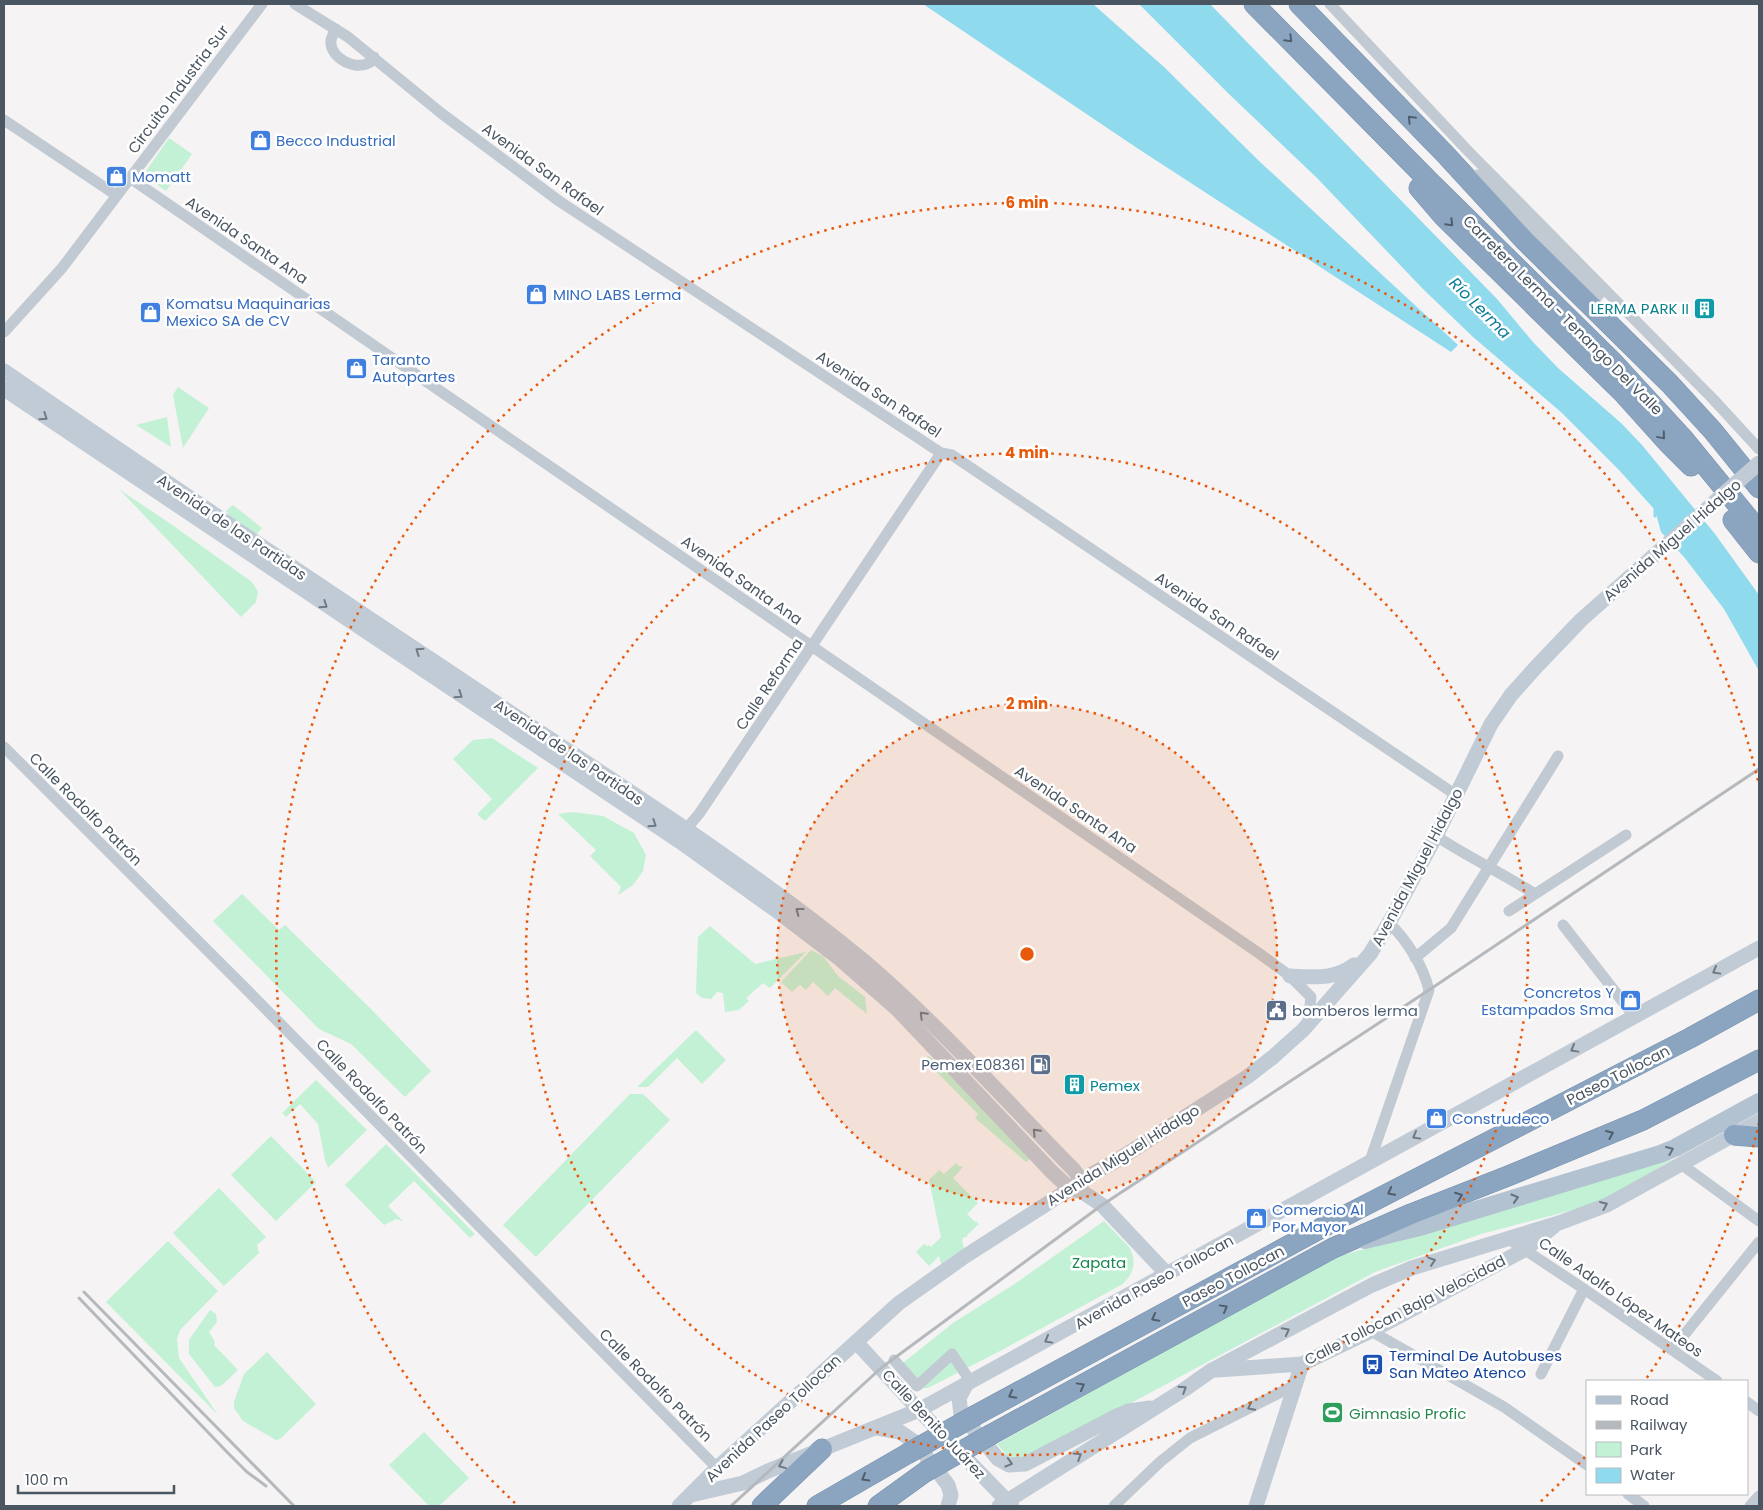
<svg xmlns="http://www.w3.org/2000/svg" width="1763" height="1510" font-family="Poppins,sans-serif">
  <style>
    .green { fill: #c3f1d5 }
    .water { fill: #90daee }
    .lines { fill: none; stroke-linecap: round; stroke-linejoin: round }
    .stream { stroke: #90daee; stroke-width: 3 }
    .highway-casing { stroke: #7690ad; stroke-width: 21 }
    .street { stroke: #c1cad2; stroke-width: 11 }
    .secondary { stroke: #c1cbd6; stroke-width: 15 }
    .primary { stroke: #b3c2d1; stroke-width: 18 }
    .highway { stroke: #8ba5c1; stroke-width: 20 }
    .rail { stroke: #b5b8bd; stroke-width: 3 }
    .highway-bridge-casing { stroke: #7690ad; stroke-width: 21; stroke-linecap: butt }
    .secondary-bridge { stroke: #c1cbd6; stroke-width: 15 }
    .highway-bridge { stroke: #8ba5c1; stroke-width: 20 }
    .oneway { stroke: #505e6b }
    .oneway2 { stroke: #6e7984 }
    .oneway3 { stroke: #64717d }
    .oneway4 { stroke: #6e7983 }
    .ring { fill: none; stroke: #e8590c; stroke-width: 2.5; stroke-dasharray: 2.5 5 }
    .labels { text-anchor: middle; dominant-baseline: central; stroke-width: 5; stroke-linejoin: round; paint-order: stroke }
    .street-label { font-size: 15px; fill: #4a5661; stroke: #fff }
    .shop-label { font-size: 15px; fill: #366cbe; stroke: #fff; text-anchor: start }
    .culture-label { font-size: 15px; fill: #0d838f; stroke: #fff; text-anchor: end }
    .service-label { font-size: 15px; fill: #4e5e75; stroke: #fff; text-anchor: start }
    .park-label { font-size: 15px; fill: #17864f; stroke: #fff }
    .transit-label { font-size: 15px; fill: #164399; stroke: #fff; text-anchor: start }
    .leisure-label { font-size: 15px; fill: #27864d; stroke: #fff; text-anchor: start }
    .water-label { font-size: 16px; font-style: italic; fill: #0c7c9b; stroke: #fff }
    .centre { fill: #e8590c; stroke: #fff; stroke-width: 2.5 }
    .ring-label { font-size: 15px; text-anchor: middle; font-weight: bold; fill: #e8590c; stroke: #fff; stroke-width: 5; stroke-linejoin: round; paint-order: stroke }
  </style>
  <rect width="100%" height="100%" fill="#f5f3f3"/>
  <path class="green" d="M169 138 192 154 166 191 145 176 146 171Z
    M178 387 209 408 183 448 173 395Z
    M167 417 171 447 136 425Z
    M120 490 168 522 252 582 258 592 256 602 241 617Z
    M233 505 262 528 255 536 235 522 226 511Z
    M492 738 538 768 485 821 477 814 492 799 453 759 473 740Z
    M573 812 603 816 634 833 646 855 643 871 633 885 618 895 621 887 590 856 596 850 558 814Z
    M242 894 279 930 285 925 371 1009 431 1071 405 1097 351 1044 319 1029 213 921Z
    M710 926 755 964 806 952 770 988 763 983 746 998 749 1001 739 1010 725 1012 723 993 717 992 711 999 702 998 696 993 698 937Z
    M811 950 823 956 838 976 865 997 867 1014 835 988 828 996 813 982 806 990 800 985 792 992 781 982Z
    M696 1030 726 1060 702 1084 677 1058 648 1087H637Z
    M928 1056 962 1079 1033 1156 1026 1162 975 1118 978 1114 925 1060Z
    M316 1080 367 1130 328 1168 325 1160 318 1124 300 1104 286 1117 282 1113Z
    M630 1094H643L670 1120 536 1257 503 1225Z
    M271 1136 316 1182 276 1221 231 1175Z
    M386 1144 475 1234 470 1238 414 1181 388 1206 403 1221 396 1219 384 1225 345 1185Z
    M1674 1159 1596 1204 1481 1234 1375 1272 1027 1459 1008 1457 997 1444 1335 1257 1477 1219 1643 1165Z
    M956 1163 960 1167 962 1166 963 1167 953 1178 978 1203 967 1214 975 1222 977 1219 976 1221 979 1224 967 1235V1237H964L962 1240 964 1248 941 1264 939 1256 929 1266 916 1252 924 1244 927 1246 929 1245 931 1247 941 1237 929 1180 939 1170 944 1174Z
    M219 1188 266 1237 257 1245 259 1253 224 1286 173 1233Z
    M1104 1221 1130 1248C1137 1263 1133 1276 1121 1285L1002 1350 928 1388H923L899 1366 953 1323 1013 1285Z
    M168 1241 218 1291 180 1330 177 1339 179 1358 218 1415 106 1302Z
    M210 1310 216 1314 217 1322 209 1332 215 1342 214 1345 238 1370 221 1386 215 1387 189 1354V1340Z
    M267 1352 316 1404 280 1439 276 1440 243 1421 234 1408V1402L244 1374Z
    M424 1432 469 1478 439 1506H429L389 1465Z"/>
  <path class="water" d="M923 4H1093L1164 67 1258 160 1458 345 1451 352 1137 148Z
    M1139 4H1210L1497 299 1533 342 1558 368 1621 423 1642 445 1715 534 1759 595V671L1724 609 1684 557 1661 532 1655 510 1619 470 1562 413 1473 337 1423 289 1317 178 1230 95Z"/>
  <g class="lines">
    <path class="stream" d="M1655 506V516"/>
    <defs>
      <path id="highway" d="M1254 4 1431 183 1614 363 1682 437 1759 531
        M1299 4 1445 154 1524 240 1670 384 1713 431 1759 488
        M1419 188 1443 216 1623 393 1667 442 1691 466
        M1733 520 1759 553
        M1734 1135 1759 1137
        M976 1415 1325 1226 1690 1038 1759 1000
        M992 1434 1333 1248 1411 1214 1508 1176 1643 1120 1759 1060
        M762 1506 822 1449
        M817 1506 907 1454
        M878 1506 925 1472"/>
    </defs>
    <use href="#highway" class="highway-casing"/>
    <path class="street" d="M295 4 348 37 441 113 559 201 941 453 952 455 1456 795
      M1330 4 1469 152 1713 399 1759 449
      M336 29C334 32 332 36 331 40 329 57 354 71 369 63 370 63 374 58 374 57
      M4 120 116 195
      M1477 175 1599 295
      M130 178 1260 954 1290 976 1311 997 1308 1022
      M4 332 62 268 262 4
      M4 747 249 992 717 1468
      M686 829 699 814 941 453
      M1436 836C1468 857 1502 873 1535 894
      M1509 911 1626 835
      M1563 925 1634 1016
      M1415 958 1451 928 1558 756
      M1370 1161 1429 990C1423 966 1407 940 1389 923
      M1681 1164 1759 1221
      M1507 1238 1584 1289 1717 1381
      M1371 1331 1504 1407 1587 1465
      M1672 1350 1759 1242
      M894 1360 917 1386 952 1354 971 1382
      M1541 1374 1584 1289
      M1747 1402 1759 1411
      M1628 1494 1644 1506
      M1114 1506 1160 1462 1190 1438 1295 1385
      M1750 1506 1759 1496"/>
    <path class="secondary" d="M4 371C173 488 345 602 517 717 635 795 755 871 864 961 939 1025 1005 1100 1074 1170L1081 1180V1188
      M4 389 679 841 777 911 840 959 896 1008 1052 1172 1070 1189 1081 1191 1102 1205 1167 1274
      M1290 976C1315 977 1333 980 1354 965
      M856 1342 919 1410 1012 1506
      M1217 1370 1302 1364 1371 1331 1526 1249 1553 1227
      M966 1385 959 1398 961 1414 998 1459 1009 1465 1025 1464 1117 1416 1129 1411 1150 1408
      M877 1428 900 1432 916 1443 948 1485 951 1495 948 1506
      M691 1495 743 1483 768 1471 919 1410 1759 948
      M679 1506 717 1468 899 1303 964 1257 1070 1189 1081 1180 1116 1161 1247 1077 1273 1057 1303 1030 1370 954 1389 923 1436 836 1491 724 1511 695 1537 666 1581 620 1718 499
      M999 1506 1185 1389 1212 1370 1372 1285 1412 1268 1559 1223 1607 1205 1759 1121
      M1256 1506 1302 1364"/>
    <path class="primary" d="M1365 1240 1420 1227 1660 1154 1675 1148 1759 1102"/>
    <use href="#highway" class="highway"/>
    <path class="rail" d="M84 1292 294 1506
      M79 1298 227 1452 247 1472 266 1486
      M731 1506 881 1368 1102 1205 1429 990 1759 769"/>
    <defs>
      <path id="highway-bridge" d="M907 1454 976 1415
        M925 1472 992 1434"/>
    </defs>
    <use href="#highway-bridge" class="highway-bridge-casing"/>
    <path class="secondary-bridge" d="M1718 499 1759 463"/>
    <use href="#highway-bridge" class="highway-bridge"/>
  </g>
  <defs><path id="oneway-chevron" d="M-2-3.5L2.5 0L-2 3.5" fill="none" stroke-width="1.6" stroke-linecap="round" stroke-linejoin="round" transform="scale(1.25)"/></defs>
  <g class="oneway">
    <use href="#oneway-chevron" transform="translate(1289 39) rotate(45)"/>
    <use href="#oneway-chevron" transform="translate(1411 119) rotate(-134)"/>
    <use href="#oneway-chevron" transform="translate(1450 223) rotate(45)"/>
    <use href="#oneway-chevron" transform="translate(1662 436) rotate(50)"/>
    <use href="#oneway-chevron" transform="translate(1610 1134) rotate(-23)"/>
    <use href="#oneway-chevron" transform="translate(1391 1192) rotate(153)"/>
    <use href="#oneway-chevron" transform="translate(1459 1196) rotate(-21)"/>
    <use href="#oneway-chevron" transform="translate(1224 1308) rotate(-29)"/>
    <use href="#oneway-chevron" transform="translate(1155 1318) rotate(152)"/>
    <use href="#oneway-chevron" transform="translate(1081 1386) rotate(-29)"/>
    <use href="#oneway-chevron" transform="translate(1012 1395) rotate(152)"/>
    <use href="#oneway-chevron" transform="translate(865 1478) rotate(150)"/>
  </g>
  <g class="oneway2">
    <use href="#oneway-chevron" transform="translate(44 417) rotate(34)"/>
    <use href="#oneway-chevron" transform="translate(324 605) rotate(34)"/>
    <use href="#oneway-chevron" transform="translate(419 651) rotate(-146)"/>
    <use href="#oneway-chevron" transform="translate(459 695) rotate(34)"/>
    <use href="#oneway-chevron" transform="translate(653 824) rotate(34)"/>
    <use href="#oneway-chevron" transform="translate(799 911) rotate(-143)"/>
    <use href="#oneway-chevron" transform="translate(1716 971) rotate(151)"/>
    <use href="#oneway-chevron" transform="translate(923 1015) rotate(-135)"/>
    <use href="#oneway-chevron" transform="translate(1574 1049) rotate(151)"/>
    <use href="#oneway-chevron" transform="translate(1036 1132) rotate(-134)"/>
    <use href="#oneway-chevron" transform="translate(1416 1136) rotate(151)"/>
    <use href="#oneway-chevron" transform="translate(1604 1205) rotate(-23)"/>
    <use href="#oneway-chevron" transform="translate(1432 1261) rotate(-18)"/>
    <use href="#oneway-chevron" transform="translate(1286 1331) rotate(-28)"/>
    <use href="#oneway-chevron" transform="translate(1048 1340) rotate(151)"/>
    <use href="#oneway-chevron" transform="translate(1183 1389) rotate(-33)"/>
    <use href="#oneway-chevron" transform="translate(1078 1456) rotate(-32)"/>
    <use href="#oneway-chevron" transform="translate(1009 1463) rotate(16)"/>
    <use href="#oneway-chevron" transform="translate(782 1465) rotate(158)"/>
  </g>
  <g class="oneway3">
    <use href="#oneway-chevron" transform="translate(1670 1150) rotate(-23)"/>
    <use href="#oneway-chevron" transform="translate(1515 1198) rotate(-17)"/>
  </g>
  <use class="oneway4" href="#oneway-chevron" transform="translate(1251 1407) rotate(153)"/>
  <circle cx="1027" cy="954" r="250" fill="#e8590c" fill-opacity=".12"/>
  <g class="ring">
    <circle cx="1027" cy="954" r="250"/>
    <circle cx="1027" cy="954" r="501"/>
    <path d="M1759 1123A751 751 0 0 1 1646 1379M1585 1457A751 751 0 0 1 1539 1503M515 1503A751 751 0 1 1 1759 785"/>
  </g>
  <defs>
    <symbol id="shop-square" viewBox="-11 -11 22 22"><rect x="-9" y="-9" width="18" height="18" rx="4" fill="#3f7fe0" stroke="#fff"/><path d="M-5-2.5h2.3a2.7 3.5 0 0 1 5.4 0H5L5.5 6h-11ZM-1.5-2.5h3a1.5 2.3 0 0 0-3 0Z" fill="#fff"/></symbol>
    <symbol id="building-square" viewBox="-11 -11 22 22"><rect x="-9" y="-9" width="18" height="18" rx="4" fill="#0f9aa8" stroke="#fff"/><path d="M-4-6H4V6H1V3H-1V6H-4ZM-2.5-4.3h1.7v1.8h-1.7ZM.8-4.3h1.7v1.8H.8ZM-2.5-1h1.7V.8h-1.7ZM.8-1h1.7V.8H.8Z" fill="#fff"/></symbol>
    <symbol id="civic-square" viewBox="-11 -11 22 22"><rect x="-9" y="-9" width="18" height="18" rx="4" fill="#5c6f8a" stroke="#fff"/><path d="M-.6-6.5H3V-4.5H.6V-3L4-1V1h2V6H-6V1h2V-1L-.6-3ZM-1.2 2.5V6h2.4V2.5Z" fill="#fff"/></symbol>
    <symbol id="fuel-square" viewBox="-11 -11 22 22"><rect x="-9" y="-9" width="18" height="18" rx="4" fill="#5c6f8a" stroke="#fff"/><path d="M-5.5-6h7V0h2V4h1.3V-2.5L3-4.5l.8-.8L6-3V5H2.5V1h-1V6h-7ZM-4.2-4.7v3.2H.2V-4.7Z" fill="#fff"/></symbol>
    <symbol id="bus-square" viewBox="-11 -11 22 22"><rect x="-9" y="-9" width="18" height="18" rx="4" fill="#1a4fb4" stroke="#fff"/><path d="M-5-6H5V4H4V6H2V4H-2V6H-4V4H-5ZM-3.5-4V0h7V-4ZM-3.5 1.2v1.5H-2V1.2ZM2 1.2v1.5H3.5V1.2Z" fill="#fff"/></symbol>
    <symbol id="stadium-square" viewBox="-11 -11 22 22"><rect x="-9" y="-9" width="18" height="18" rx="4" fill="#2e9e5b" stroke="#fff"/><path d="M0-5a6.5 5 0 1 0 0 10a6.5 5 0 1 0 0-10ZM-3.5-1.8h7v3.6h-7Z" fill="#fff"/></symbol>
  </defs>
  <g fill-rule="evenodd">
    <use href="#shop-square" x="248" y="128" width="25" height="25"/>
    <use href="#shop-square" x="104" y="164" width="25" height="25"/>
    <use href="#shop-square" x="524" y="282" width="25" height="25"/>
    <use href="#building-square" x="1692" y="296" width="25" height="25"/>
    <use href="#shop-square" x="138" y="300" width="25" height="25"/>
    <use href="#shop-square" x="344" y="356" width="25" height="25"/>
    <use href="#shop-square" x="1618" y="988" width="25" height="25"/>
    <use href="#civic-square" x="1264" y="998" width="25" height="25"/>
    <use href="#fuel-square" x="1028" y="1052" width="25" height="25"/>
    <use href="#building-square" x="1062" y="1072" width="25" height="25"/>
    <use href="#shop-square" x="1424" y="1106" width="25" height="25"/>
    <use href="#shop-square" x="1244" y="1206" width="25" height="25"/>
    <use href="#bus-square" x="1360" y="1352" width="25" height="25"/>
    <use href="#stadium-square" x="1320" y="1400" width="25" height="25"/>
  </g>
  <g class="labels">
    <g class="street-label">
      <text transform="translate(178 89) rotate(-53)">Circuito Industria Sur</text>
      <text transform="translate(543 169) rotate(36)">Avenida San Rafael</text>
      <text transform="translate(247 240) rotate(34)">Avenida Santa Ana</text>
      <text transform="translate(1563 315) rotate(45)">Carretera Lerma - Tenango Del Valle</text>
      <text transform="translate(879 394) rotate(33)">Avenida San Rafael</text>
      <text transform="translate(232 527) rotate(34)">Avenida de las Partidas</text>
      <text transform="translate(1672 540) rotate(-41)">Avenida Miguel Hidalgo</text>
      <text transform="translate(742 580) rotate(35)">Avenida Santa Ana</text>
      <text transform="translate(1217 616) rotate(34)">Avenida San Rafael</text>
      <text transform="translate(769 684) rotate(-56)">Calle Reforma</text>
      <text transform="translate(569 752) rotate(34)">Avenida de las Partidas</text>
      <text transform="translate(86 809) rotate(45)">Calle Rodolfo Patrón</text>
      <text transform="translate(1076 809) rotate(34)">Avenida Santa Ana</text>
      <text transform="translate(1417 867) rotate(-62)">Avenida Miguel Hidalgo</text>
      <text transform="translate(1618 1075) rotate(-27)">Paseo Tollocan</text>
      <text transform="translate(372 1096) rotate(46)">Calle Rodolfo Patrón</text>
      <text transform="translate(1123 1155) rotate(-32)">Avenida Miguel Hidalgo</text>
      <text transform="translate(1233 1276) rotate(-28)">Paseo Tollocan</text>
      <text transform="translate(1154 1282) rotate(-29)">Avenida Paseo Tollocan</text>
      <text transform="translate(1621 1297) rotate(35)">Calle Adolfo López Mateos</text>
      <text transform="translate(1405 1310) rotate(-27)">Calle Tollocan Baja Velocidad</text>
      <text transform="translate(656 1385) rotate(45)">Calle Rodolfo Patrón</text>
      <text transform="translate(773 1418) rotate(-43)">Avenida Paseo Tollocan</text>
      <text transform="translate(934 1424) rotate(47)">Calle Benito Juárez</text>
    </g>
    <g class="shop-label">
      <text x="276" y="140">Becco Industrial</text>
      <text x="132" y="176">Momatt</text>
      <text x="553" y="294">MINO LABS Lerma</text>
      <text x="166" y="303">Komatsu Maquinarias<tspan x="166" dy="17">Mexico SA de CV</tspan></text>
      <text x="372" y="359">Taranto<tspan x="372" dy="17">Autopartes</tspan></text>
      <text x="1614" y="992" text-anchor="end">Concretos Y<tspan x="1614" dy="17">Estampados Sma</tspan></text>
      <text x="1452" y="1118">Construdeco</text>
      <text x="1272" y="1209">Comercio Al<tspan x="1272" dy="17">Por Mayor</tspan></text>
    </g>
    <g class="culture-label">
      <text x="1689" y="308">LERMA PARK II</text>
      <text x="1090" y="1085" text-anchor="start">Pemex</text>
    </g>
    <g class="service-label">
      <text x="1292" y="1010">bomberos lerma</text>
      <text x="1025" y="1064" text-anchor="end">Pemex E08361</text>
    </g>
    <g class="park-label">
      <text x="1099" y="1262">Zapata</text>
    </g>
    <g class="transit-label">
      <text x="1389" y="1355">Terminal De Autobuses<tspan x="1389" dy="17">San Mateo Atenco</tspan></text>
    </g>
    <g class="leisure-label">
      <text x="1349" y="1413">Gimnasio Profic</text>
    </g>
    <g class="water-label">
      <text transform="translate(1480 308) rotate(45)">Río Lerma</text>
    </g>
  </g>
  <circle cx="1027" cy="954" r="8" class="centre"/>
  <g class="ring-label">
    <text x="1027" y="208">6 min</text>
    <text x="1027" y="458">4 min</text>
    <text x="1027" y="709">2 min</text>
  </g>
  <rect width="1763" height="1510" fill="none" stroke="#4a5661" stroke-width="10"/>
  <rect x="1586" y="1380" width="162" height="115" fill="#ffffff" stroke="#b7bbc0"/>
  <rect x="1596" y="1396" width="25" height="8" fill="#b3c2d1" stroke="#b7bbc0"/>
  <text x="1630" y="1405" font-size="15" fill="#4a5661">Road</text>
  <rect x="1596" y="1421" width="25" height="8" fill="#b5b8bd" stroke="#b7bbc0"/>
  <text x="1630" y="1430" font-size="15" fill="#4a5661">Railway</text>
  <rect x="1596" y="1442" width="25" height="15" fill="#c3f1d5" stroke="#b7bbc0"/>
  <text x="1630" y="1455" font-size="15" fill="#4a5661">Park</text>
  <rect x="1596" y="1468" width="25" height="15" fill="#90daee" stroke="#b7bbc0"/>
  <text x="1630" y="1480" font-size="15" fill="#4a5661">Water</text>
  <path d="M18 1485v8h156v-8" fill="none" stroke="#4a5661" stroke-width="2.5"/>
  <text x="25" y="1485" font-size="15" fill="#4a5661" stroke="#ffffff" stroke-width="4" paint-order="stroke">100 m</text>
</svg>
